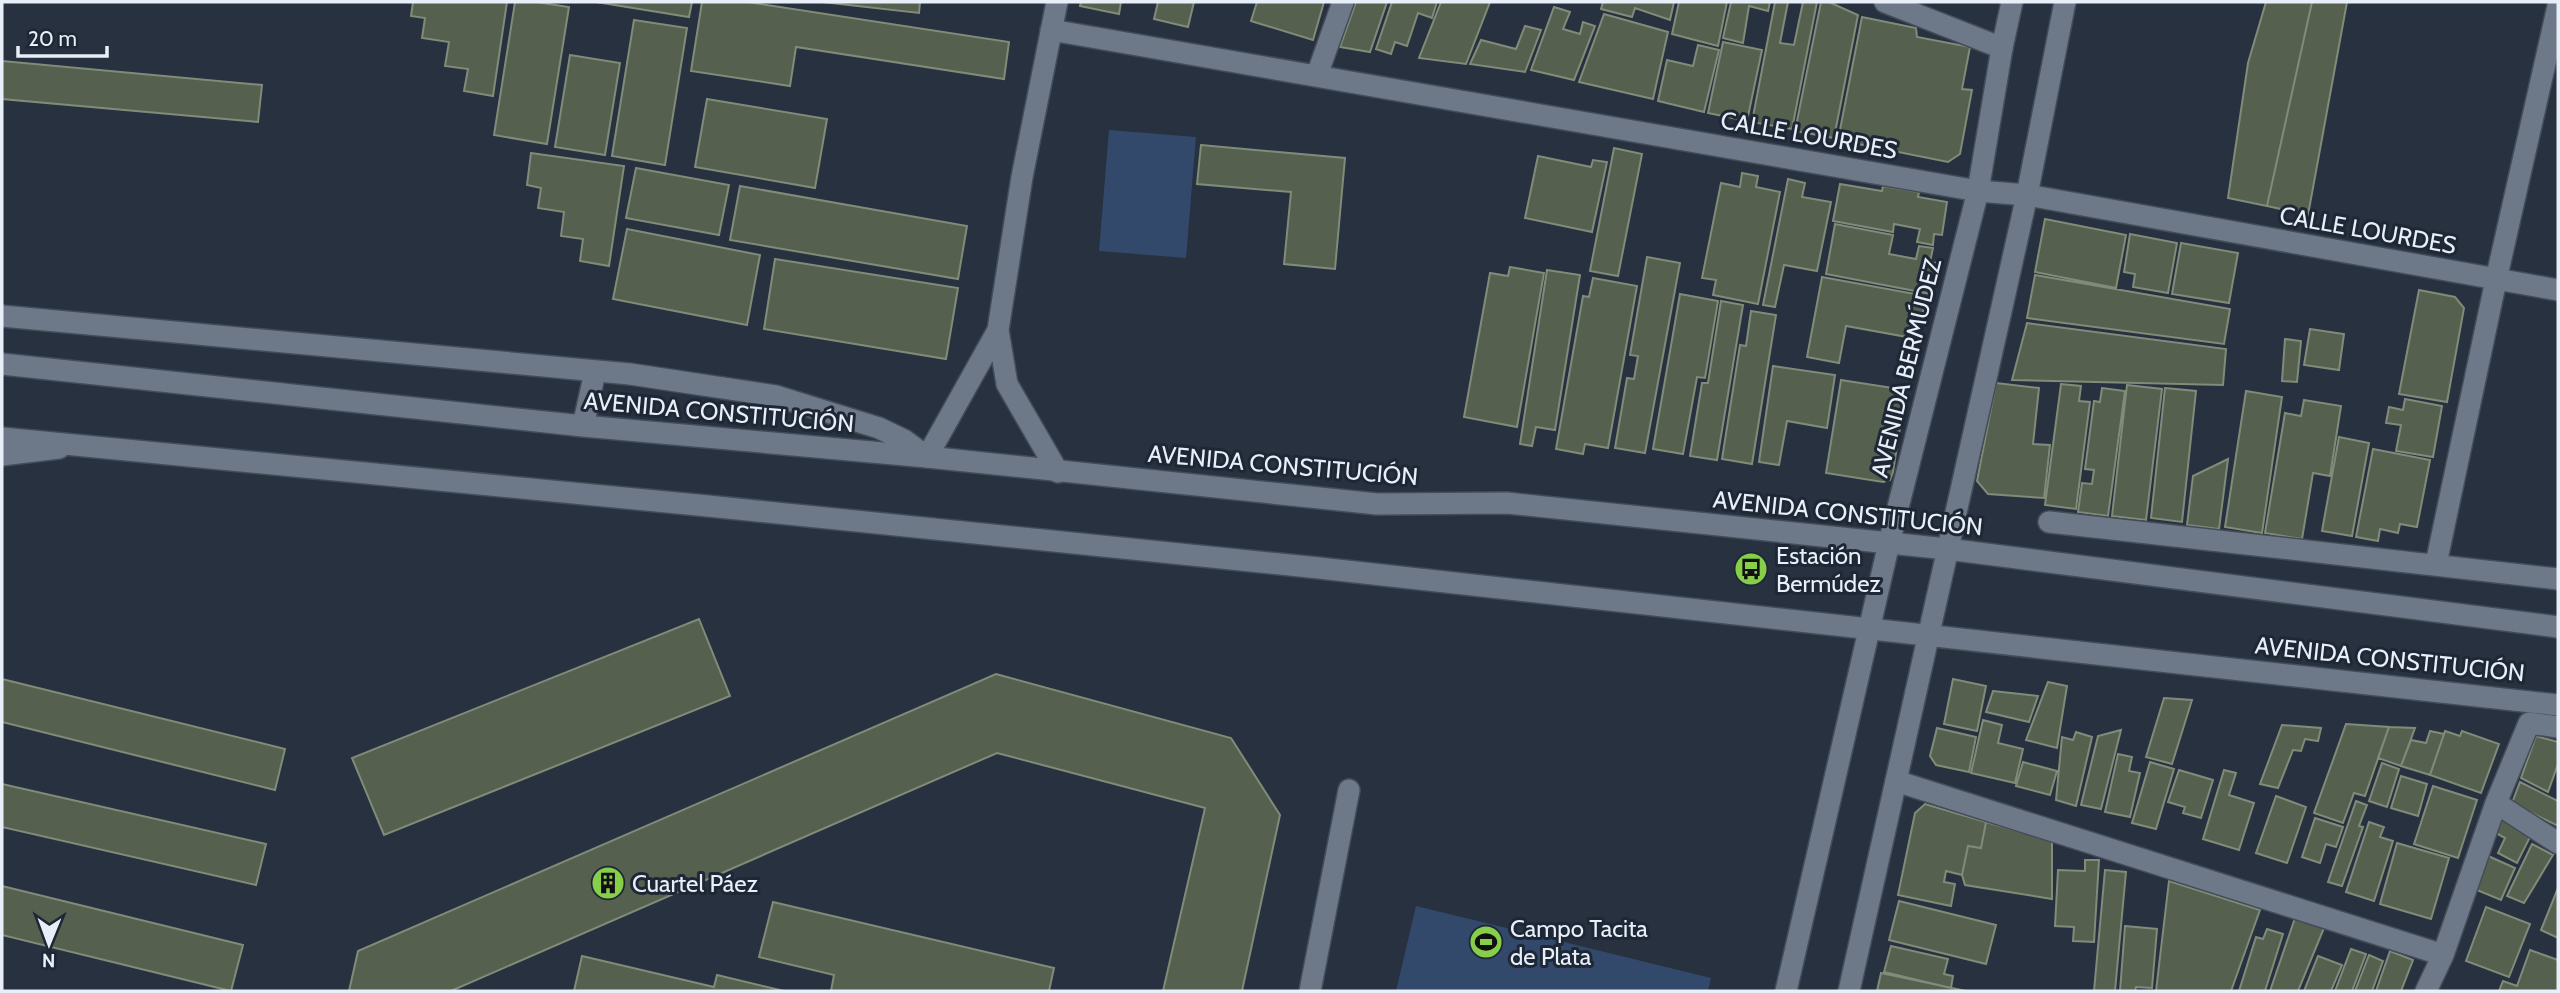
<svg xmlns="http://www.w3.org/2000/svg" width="2560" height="993" font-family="Cabin,sans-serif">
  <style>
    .green { fill: #32496b }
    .building { fill: #56604f; stroke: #808b79; stroke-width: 2 }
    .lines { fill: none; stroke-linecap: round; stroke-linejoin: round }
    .minor-casing { stroke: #444c58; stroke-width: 24 }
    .tertiary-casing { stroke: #444c58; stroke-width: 24 }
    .minor { stroke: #6d7989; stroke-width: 21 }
    .tertiary { stroke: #6d7989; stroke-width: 21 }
    .labels { text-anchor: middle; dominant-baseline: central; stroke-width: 6; stroke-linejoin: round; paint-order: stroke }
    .street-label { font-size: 24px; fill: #e8eff8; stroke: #1e2735 }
    .poi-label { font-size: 24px; fill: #e8eff8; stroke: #1e2735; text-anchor: start }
  </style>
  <rect width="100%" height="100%" fill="#27313f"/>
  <path class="green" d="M1109 130 1196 137 1186 258 1099 251Z
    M1416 906 1711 978 1708 991H1396Z"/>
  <path class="building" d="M413 2H507L493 96 464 91 468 69 445 66 449 42 422 38 425 18 411 16Z
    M515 2H536L569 7 547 144 494 135Z
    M596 2H692L689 17Z
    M702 2H747L1009 42 1004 79 796 47 790 86 691 71Z
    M822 2H920L919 13Z
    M1081 2H1121L1119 14 1080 6Z
    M1158 2H1194L1188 27 1154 19Z
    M1257 2H1324L1313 40 1251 21Z
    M1356 2H1387L1370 52 1340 47Z
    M1392 2H1437L1432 18 1418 13 1407 46 1395 42 1391 54 1376 49Z
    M1441 2H1490L1466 64 1419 58Z
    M1603 2H1674L1670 20 1635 8 1632 17 1601 9Z
    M1679 2H1727L1718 46 1672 34Z
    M1731 2H1770L1768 11 1749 6 1743 43 1723 38Z
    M1775 2H1788L1780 43 1794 45 1803 2H1817L1792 129 1752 122Z
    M1821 2H1829L1858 15 1834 138 1795 131Z
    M2266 2H2312L2267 206 2228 198 2248 63Z
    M2312 2H2347L2308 215 2267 206Z
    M1554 7 1570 12 1563 29 1580 34 1583 22 1595 26 1574 80 1531 70Z
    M1604 14 1668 32 1653 99 1579 82Z
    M1862 17 1916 28 1917 37 1970 47 1962 89 1972 90 1960 154 1948 162 1838 140Z
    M634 20 687 28 665 165 612 156Z
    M1525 26 1541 30 1525 72 1470 64 1481 40 1516 49Z
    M1723 42 1762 50 1747 121 1708 113Z
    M1698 45 1719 50 1704 112 1658 101 1667 60 1693 66Z
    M570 55 620 63 605 155 555 147Z
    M2 61 262 85 258 122 2 99Z
    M707 99 827 119 815 188 695 167Z
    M1201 145 1345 158 1335 269 1284 264 1291 192 1197 184Z
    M1614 148 1642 154 1618 276 1590 271Z
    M531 153 624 166 609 266 580 261 583 239 561 236 564 212 538 208 541 188 527 185Z
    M1538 156 1591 167 1593 160 1607 162 1592 232 1525 218Z
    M636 168 729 185 719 235 626 218Z
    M1742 173 1758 176 1756 187 1780 192 1758 304 1713 295 1716 280 1702 278 1721 183 1740 187Z
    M1788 179 1805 183 1802 197 1831 202 1817 271 1784 265 1775 307 1763 305Z
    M1840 184 1882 191 1883 186 1919 192 1918 197 1947 202 1942 235 1934 234 1933 245 1917 242 1920 229 1894 224 1893 232 1833 221Z
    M740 186 967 226 958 279 730 240Z
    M2045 219 2126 235 2116 288 2035 272Z
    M1835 224 1893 235 1889 254 1916 259 1919 246 1933 248 1930 262 1937 263 1931 294 1826 274Z
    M627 229 760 255 747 325 613 299Z
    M2130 234 2177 243 2168 293 2133 287 2135 274 2124 272Z
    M2181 243 2238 253 2229 303 2172 294Z
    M1647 257 1680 263 1645 453 1615 448 1627 378 1634 379 1638 356 1630 355Z
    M775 259 958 288 946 359 764 329Z
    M1510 267 1544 273 1517 427 1464 417 1490 273 1508 276Z
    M1547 270 1580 275 1555 430 1536 427 1532 446 1520 444Z
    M2035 275 2230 309 2224 344 2027 318Z
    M1822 277 1926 296 1918 339 1846 326 1839 363 1807 357Z
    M1593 278 1637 286 1608 448 1585 444 1583 454 1556 449 1583 296 1589 297Z
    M2419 290 2455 297 2464 308 2447 402 2399 394Z
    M1680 294 1718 301 1705 378 1697 377 1683 454 1653 449Z
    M1721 301 1743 305 1717 460 1690 456 1702 383H1708Z
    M1751 311 1776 315 1752 464 1722 459 1740 345 1746 346Z
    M2027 323 2226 349 2223 385 2012 380Z
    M2310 329 2344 334 2339 370 2304 365Z
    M2285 339 2301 341 2297 382 2282 381Z
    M1773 366 1835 375 1827 428 1787 421 1779 465 1759 462Z
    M1841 380 1906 390 1893 472 1890 480 1883 482 1826 473Z
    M1996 383 2039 388 2033 444 2050 445 2044 498 1988 494 1977 481Z
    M2061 384 2081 386 2079 401 2090 402 2076 509 2045 505Z
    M2127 385 2162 389 2146 520 2112 516Z
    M2102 388 2125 391 2108 516 2078 512 2082 483 2092 484 2094 470 2085 469 2094 401 2100 402Z
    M2165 388 2196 391 2182 522 2151 518Z
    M2246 391 2282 397 2262 533 2225 527Z
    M2405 399 2442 406 2433 457 2396 451 2401 425 2386 423 2389 407 2403 410Z
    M2304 400 2341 406 2330 476 2313 473 2302 539 2265 533 2285 413 2301 416Z
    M2339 437 2369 443 2352 536 2322 531Z
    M2373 449 2430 460 2417 527 2400 524 2398 533 2380 529 2378 541 2356 537Z
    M2228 459 2219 529 2187 525 2193 476Z
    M699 619 730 696 384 835 352 758Z
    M996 674 1231 738 1280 815 1242 991H1163L1205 808 997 753 451 991H349L358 951Z
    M2 679 285 749 275 790 2 722Z
    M1953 679 1986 686 1977 731 1944 724Z
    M2048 682 2067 686 2057 748 2026 740Z
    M1993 691 2038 696 2029 722 1986 712Z
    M2164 698 2192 700 2172 764 2146 757Z
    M1983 720 2002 725 1998 743 2023 749 2015 783 1971 773Z
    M2346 724 2389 727 2365 796 2354 793 2343 823 2314 813Z
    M2282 725 2321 728 2318 741 2305 739 2301 751 2293 750 2278 788 2260 784Z
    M2389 727 2415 728 2401 766 2378 758Z
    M1937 728 1976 737 1969 772 1936 765 1930 756Z
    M2121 730 2101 809 2081 805 2098 736Z
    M2430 731 2444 734 2430 775 2401 766 2411 740 2426 743Z
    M2445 731 2460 736 2462 731 2499 744 2481 793 2430 775Z
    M2076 732 2092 737 2076 806 2056 800 2062 737 2073 740Z
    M2536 736 2558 742V764L2548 792 2521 778Z
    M2118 754 2132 757 2129 771 2140 773 2130 817 2105 812Z
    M2023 762 2057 771 2050 795 2016 786Z
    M2150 762 2174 769 2156 829 2132 823Z
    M2382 763 2399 769 2387 807 2369 801Z
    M2179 770 2213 780 2201 818 2183 813 2185 807 2168 802Z
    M2224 770 2236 773 2229 795 2254 803 2239 850 2203 839Z
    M2401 776 2427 784 2418 816 2391 808Z
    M2520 782 2558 801V826L2512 803Z
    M2 784 266 844 256 885 2 827Z
    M2433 786 2477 800 2458 858 2414 844Z
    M2276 796 2306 807 2287 863 2256 853Z
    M2356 801 2367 805 2359 826 2363 827 2342 886 2328 882Z
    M1925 804 1986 822 1981 848 1968 846 1962 875 1946 871 1944 882 1955 884 1951 906 1898 895 1915 813Z
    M2315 818 2343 827 2336 847 2326 844 2320 863 2302 857Z
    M2500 818 2532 833 2517 863 2498 853 2505 838 2494 832Z
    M1986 822 2052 841V899L1965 885 1962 875 1968 846 1981 848Z
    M2369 822 2384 827 2380 837 2393 841 2374 901 2346 892Z
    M2397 843 2449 858 2431 919 2380 904Z
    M2532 844 2553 855 2524 903 2507 896Z
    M2486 855 2515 868 2501 900 2472 888Z
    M2085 860H2099L2094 942 2073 941 2074 927 2055 926 2058 870 2085 871Z
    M2105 870 2126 872 2115 991H2094Z
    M2169 881 2260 910 2231 991H2156Z
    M2 886 243 945 231 991 2 935Z
    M2558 888V938L2541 930Z
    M1899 901 1996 925 1986 964 1889 940Z
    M773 902 1054 968 1049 991H831L834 975 759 957Z
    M2486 907 2530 924 2509 977 2466 961Z
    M2295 918 2324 928 2298 991H2270Z
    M2125 926 2157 929 2152 988 2136 987 2135 991H2120Z
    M2267 929 2283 934 2265 991H2239L2256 937 2263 939Z
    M1891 946 1948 959 1944 974 1953 976 1951 988 1884 972Z
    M2351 949 2366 954 2352 991H2335Z
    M2530 950 2558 960V991H2499L2503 981 2517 986Z
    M2390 951 2413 960 2401 991H2376Z
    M2369 955 2383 961 2372 991H2355Z
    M582 956 714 987 717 975 784 991H574Z
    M2318 956 2342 965 2331 991H2304Z
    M1881 973 1966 991H1877Z"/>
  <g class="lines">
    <defs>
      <path id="minor" d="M1057 2 1022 177 998 330 1007 384 1058 472
        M1885 2 2002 48
        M1051 30 1978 191 2027 195 2558 290
        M1317 75 1343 2
        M2 316 630 374 776 396 879 428 904 440 927 457 998 330
        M2 455 59 448
        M2049 522 2558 579
        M2436 564 2496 280 2558 6
        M1896 781 2443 955
        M2496 803 2558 843
        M1310 991 1349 790
        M2426 991 2443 955 2496 803 2529 723 2558 727"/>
      <path id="tertiary" d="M2 364 583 426 927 457 1377 504 1507 503 1947 549 2558 627
        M583 426 595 372
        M2 438 708 506 1319 568 2558 705
        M1786 991 1889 543 1978 191 2002 48 2012 2
        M1849 991 2027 195 2065 2"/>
    </defs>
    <use href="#minor" class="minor-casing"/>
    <use href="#tertiary" class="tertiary-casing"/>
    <use href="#minor" class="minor"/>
    <use href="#tertiary" class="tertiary"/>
  </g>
  <defs>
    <symbol id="bus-disc" viewBox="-11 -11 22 22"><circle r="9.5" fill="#87cf4a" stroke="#1e2735"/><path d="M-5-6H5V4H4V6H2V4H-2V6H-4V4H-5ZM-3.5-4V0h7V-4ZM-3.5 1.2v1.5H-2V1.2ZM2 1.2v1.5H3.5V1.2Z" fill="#111"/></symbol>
    <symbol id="building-disc" viewBox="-11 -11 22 22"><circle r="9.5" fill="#87cf4a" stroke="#1e2735"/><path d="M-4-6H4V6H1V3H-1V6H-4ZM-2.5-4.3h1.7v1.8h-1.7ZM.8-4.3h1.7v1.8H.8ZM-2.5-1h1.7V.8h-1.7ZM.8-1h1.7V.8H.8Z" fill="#111"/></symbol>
    <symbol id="stadium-disc" viewBox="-11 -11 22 22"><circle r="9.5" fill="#87cf4a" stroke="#1e2735"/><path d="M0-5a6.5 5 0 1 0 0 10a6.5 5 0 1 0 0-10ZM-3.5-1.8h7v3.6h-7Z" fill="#111"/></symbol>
  </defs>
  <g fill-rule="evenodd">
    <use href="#bus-disc" x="1732" y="550" width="38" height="38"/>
    <use href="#building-disc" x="589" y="864" width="38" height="38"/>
    <use href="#stadium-disc" x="1467" y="923" width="38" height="38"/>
  </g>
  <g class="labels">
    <g class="street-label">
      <text transform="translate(1809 135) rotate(10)">CALLE LOURDES</text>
      <text transform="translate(2368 230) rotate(10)">CALLE LOURDES</text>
      <text transform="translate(1906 368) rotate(-76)">AVENIDA BERMÚDEZ</text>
      <text transform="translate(719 412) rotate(5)">AVENIDA CONSTITUCIÓN</text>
      <text transform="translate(1283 465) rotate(5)">AVENIDA CONSTITUCIÓN</text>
      <text transform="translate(1848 513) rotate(6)">AVENIDA CONSTITUCIÓN</text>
      <text transform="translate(2390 659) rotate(6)">AVENIDA CONSTITUCIÓN</text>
    </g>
    <g class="poi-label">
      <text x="1776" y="555">Estación<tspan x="1776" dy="28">Bermúdez</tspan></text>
      <text x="632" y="883">Cuartel Páez</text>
      <text x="1510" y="928">Campo Tacita<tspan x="1510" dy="28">de Plata</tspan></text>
    </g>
  </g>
  <rect width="2560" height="993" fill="none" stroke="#e8eff8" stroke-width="7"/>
  <g transform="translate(49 944) rotate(181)" stroke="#1e2735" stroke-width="5" paint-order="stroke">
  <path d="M0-5L12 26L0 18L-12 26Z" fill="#e8eff8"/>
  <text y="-10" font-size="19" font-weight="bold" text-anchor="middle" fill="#e8eff8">N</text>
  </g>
  <path d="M18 46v10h89v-10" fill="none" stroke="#e8eff8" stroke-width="3.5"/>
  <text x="28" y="46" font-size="21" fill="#e8eff8" stroke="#1e2735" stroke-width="5" paint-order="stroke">20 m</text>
</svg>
